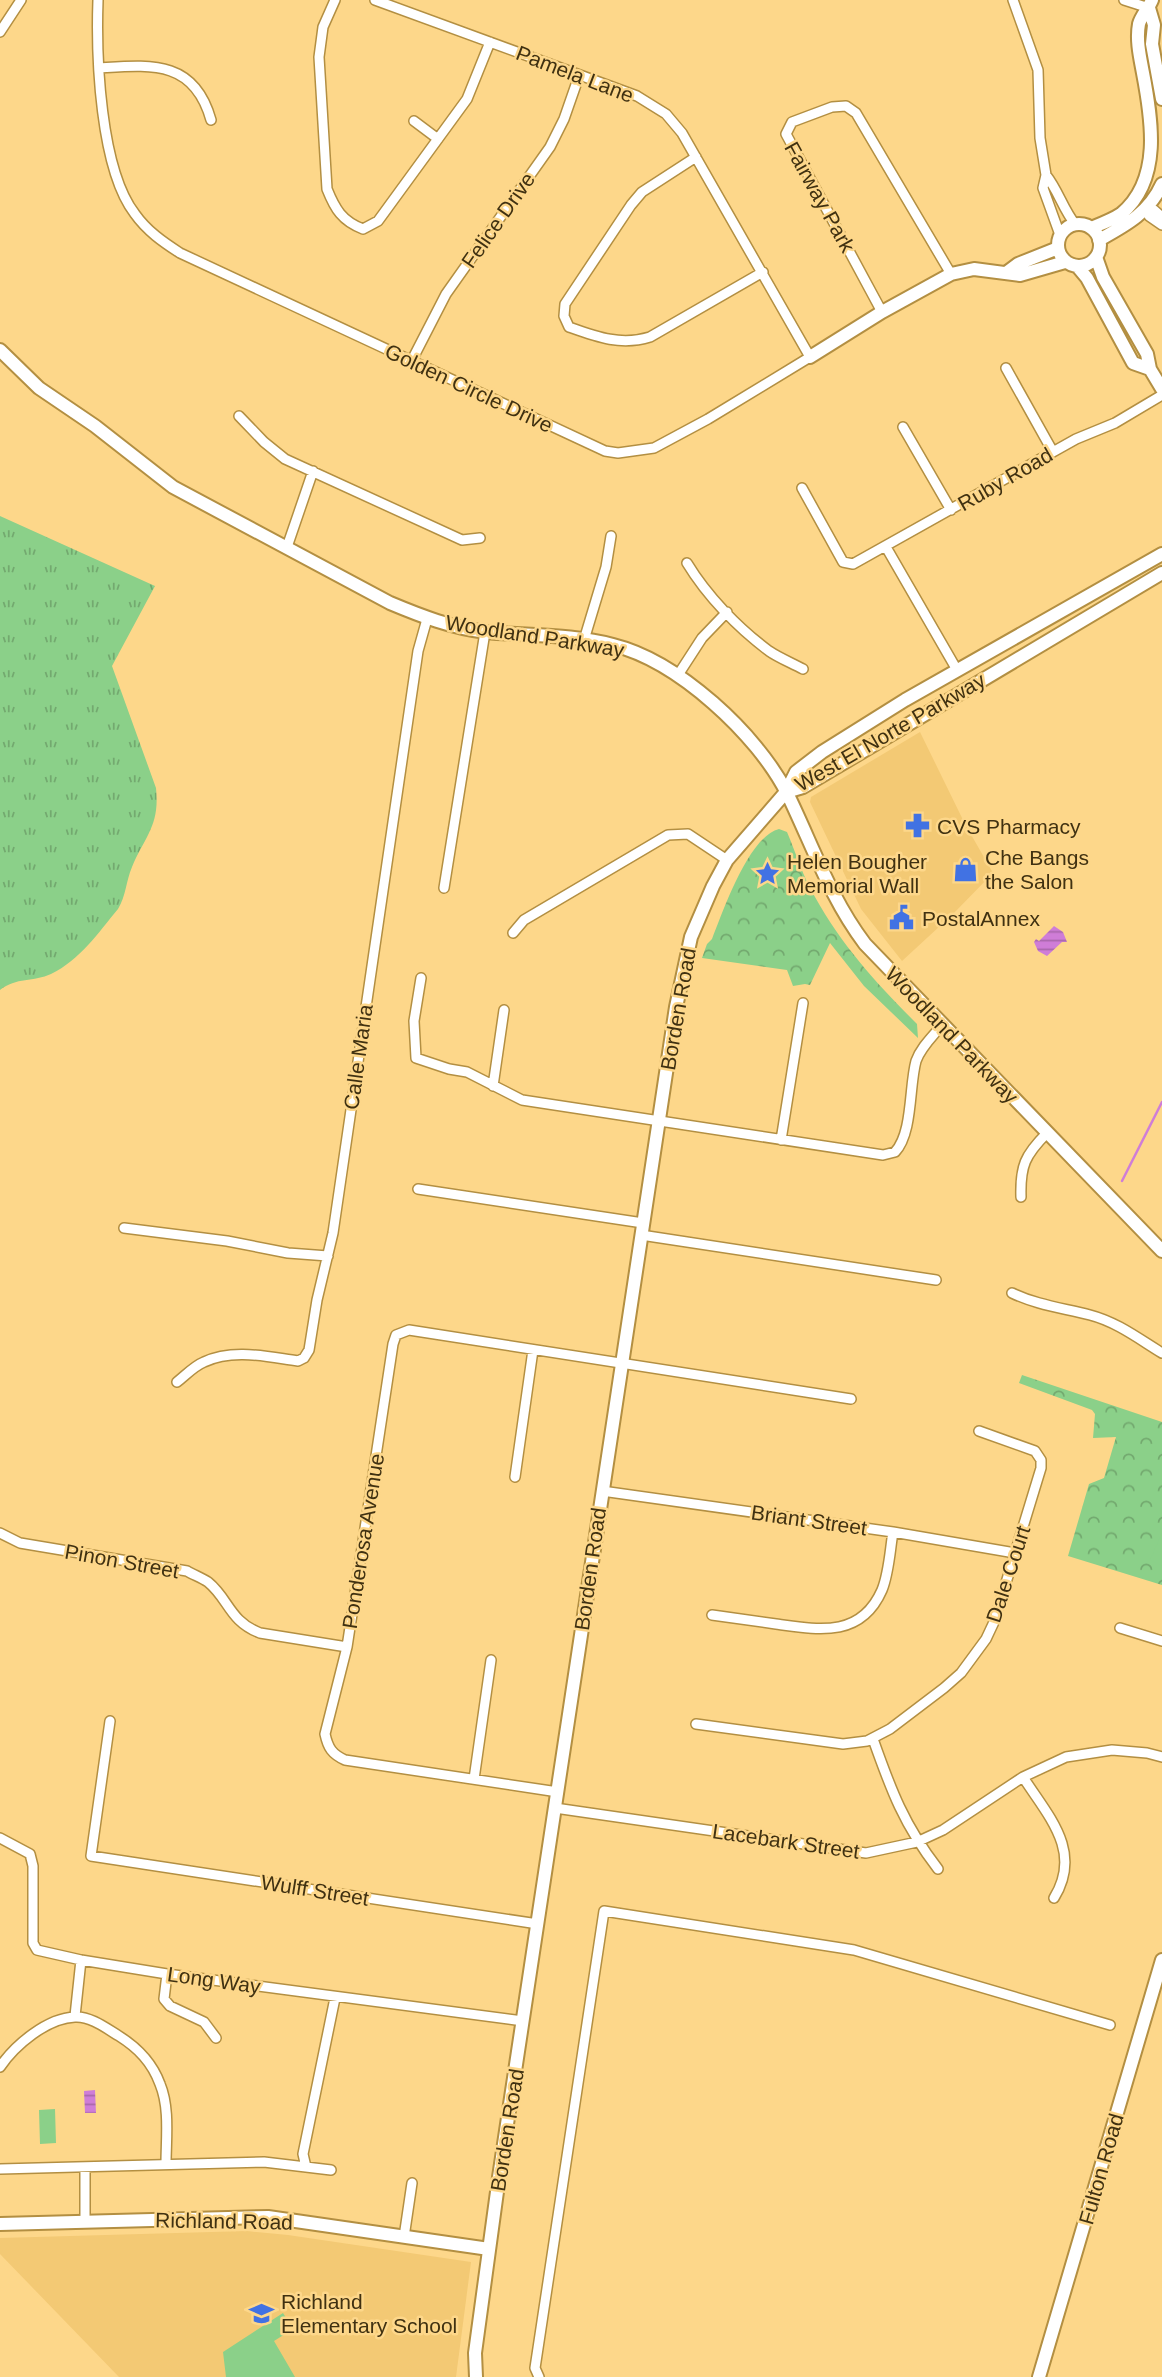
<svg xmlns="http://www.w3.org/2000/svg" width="1162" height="2377" font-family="Helvetica,sans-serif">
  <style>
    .built { fill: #f3c974 }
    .grass { fill: url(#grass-tufts) }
    .forest { fill: url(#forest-crowns) }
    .garden { fill: #8bd089 }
    .water { fill: url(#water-rules) }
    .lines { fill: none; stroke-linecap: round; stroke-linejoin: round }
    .stream { stroke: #cf7dd7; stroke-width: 2.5 }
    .street-casing { stroke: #b38f42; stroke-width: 12 }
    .secondary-casing { stroke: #b38f42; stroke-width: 16 }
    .street { stroke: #fff; stroke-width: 9 }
    .secondary { stroke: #fff; stroke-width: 12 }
    .labels { text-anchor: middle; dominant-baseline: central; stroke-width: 5; stroke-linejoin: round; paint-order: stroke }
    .street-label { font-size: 21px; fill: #403111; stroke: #fdd78a }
    .poi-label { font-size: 21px; fill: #403111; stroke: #fdd78a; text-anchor: start }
  </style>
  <defs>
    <pattern id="grass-tufts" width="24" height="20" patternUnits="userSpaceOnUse" patternTransform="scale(1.75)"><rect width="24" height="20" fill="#8bd089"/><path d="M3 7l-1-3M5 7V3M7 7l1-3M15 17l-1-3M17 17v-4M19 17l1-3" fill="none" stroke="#73a96f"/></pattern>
    <pattern id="forest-crowns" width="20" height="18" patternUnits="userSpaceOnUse" patternTransform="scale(1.75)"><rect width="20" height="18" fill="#8bd089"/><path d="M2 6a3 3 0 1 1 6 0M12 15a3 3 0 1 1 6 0" fill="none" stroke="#73a96f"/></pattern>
    <pattern id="water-rules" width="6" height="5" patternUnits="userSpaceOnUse" patternTransform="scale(1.75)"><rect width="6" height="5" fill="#cf7dd7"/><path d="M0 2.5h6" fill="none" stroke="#a967ad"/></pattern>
  </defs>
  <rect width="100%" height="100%" fill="#fdd78a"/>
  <path class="built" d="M920 732 965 824 993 873 953 914 902 961 861 909 810 802 811 797Z
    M247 2231 288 2235 471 2262 456 2377H119L0 2254V2238Z"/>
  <path class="grass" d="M0 516 155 586 112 666 156 788C160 826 145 836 132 867 126 881 126 896 118 909 98 933 80 960 51 974 34 982 16 977 0 990Z"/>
  <path class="forest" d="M779 829 787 832C796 853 803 877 815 897 842 946 878 985 917 1024L918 1038 864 986 830 943 810 985 805 984 793 986 787 970 702 958 707 944 712 939C723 912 748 837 779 829Z
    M1022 1375 1162 1422V1585L1068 1556 1089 1484 1104 1478 1116 1437 1093 1438 1095 1414 1092 1410 1019 1383Z"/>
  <path class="garden" d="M1162 1533V1566L1150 1560Z
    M55 2109 56 2143 40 2144 39 2110Z
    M283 2313 293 2329 274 2341 295 2377H226L223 2352Z"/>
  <path class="water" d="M1054 926 1063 932 1067 942H1062L1047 956 1038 951 1034 942 1036 939 1039 941Z
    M95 2090 96 2113H85L84 2091Z"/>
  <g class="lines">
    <path class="stream" d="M1122 1181 1162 1102"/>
    <defs>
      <path id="street" d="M98 0C96 57 100 169 135 214 147 231 163 242 180 253L605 451 618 453 654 448 708 419 810 357 682 133 666 114 637 96 375 0
        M335 0 323 27 319 57 327 189C335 209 342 221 363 229L378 221 467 99 490 42
        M1013 0 1038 70 1040 138 1046 175 1043 188 1060 235
        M1124 0 1149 8
        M0 32 21 0
        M99 68C150 65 194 59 211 120
        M414 121 438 139
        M696 157 642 192 631 205 565 304 564 316 569 327C597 337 621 346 650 337L763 272
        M1046 175C1058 190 1063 209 1075 224
        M1146 209 1149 216 1162 225
        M1146 209 1154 210 1162 217
        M882 312 786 134 792 122 832 107 846 106 856 113 951 274
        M411 362 446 294 550 147 564 119 579 76
        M1006 368 1053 452
        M239 416 264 442 285 459 462 540 480 538
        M903 427 951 510
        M802 488 843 562 853 564 1076 439 1115 423 1162 395
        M287 547 313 471
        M886 547 957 670
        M687 563C707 596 738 628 769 651 779 658 792 663 803 669
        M584 640 606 567 611 536
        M678 675 702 638 727 612
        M444 888 485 632
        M513 933 524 920 668 835 688 834 727 860
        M421 978 414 1021 416 1058 449 1069 467 1072 522 1100 883 1155 895 1152C913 1133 909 1086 916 1061 921 1047 933 1036 942 1025
        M493 1086 504 1010
        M781 1140 803 1003
        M418 1189 643 1223
        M1021 1197C1020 1166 1025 1155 1047 1133
        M124 1228 227 1241 288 1253 328 1256
        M641 1235 936 1280
        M1012 1293C1037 1305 1063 1308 1090 1315 1117 1322 1139 1339 1162 1353
        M177 1382C186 1375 194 1366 204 1362 233 1348 268 1357 298 1361L304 1358 309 1350 317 1300 333 1233 418 651 427 619
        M515 1477 533 1350
        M602 1491 893 1532 1015 1553
        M0 1533 20 1543 187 1571C194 1575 202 1578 208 1582 229 1599 229 1621 260 1633L347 1647
        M712 1615C734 1618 755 1621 776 1624 819 1630 861 1638 882 1590 889 1573 890 1550 893 1532
        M1120 1628 1162 1641
        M110 1721 91 1856 538 1924
        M696 1724 843 1744 867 1741 890 1729 944 1688 961 1673 986 1639 994 1622 1041 1468V1460L1035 1451 979 1431
        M873 1739C891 1790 904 1825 938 1869
        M1023 1777C1048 1816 1083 1851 1054 1898
        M474 1779 491 1660
        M558 1792 345 1760C332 1754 328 1748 325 1734L347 1647 393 1344 396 1335 409 1330 851 1399
        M555 1808 866 1853 917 1842 943 1830 1023 1777 1066 1757 1112 1750 1147 1753 1162 1757
        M0 1838 30 1854 33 1866V1943L37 1950 81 1960 167 1974 523 2021
        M167 1974 164 1999 170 2006 204 2022 216 2038
        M75 2016 81 1960
        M0 2067C15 2045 47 2018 75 2017 90 2016 106 2028 119 2036 138 2048 152 2062 160 2084 170 2108 166 2139 166 2164
        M85 2167V2221
        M306 2167 303 2154 335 1998
        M0 2169 264 2162 331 2170
        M404 2237 412 2183
        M539 2377 535 2368 604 1911 854 1950 1110 2025"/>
      <path id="secondary" d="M1149 8 1154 25 1152 44 1162 99
        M1058 245a21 21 0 1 1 42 0a21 21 0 1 1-42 0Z
        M1091 228C1101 224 1112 220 1121 214 1162 180 1152 120 1143 73 1140 57 1136 40 1139 24 1141 16 1149 8 1152 0
        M1099 240C1126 225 1149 213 1162 184
        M1096 257 1103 277 1147 354 1150 369 1162 389
        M1077 266 1087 278 1133 363 1150 369
        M1006 273 1018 264 1058 248
        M0 350 39 388 95 426 173 487 390 603C421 616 452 628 486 632 528 636 572 634 613 645 678 661 757 734 787 793 812 844 830 898 865 944L1162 1251
        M810 357 882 312 951 274 974 269 1020 275 1065 262
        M786 792 803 787 1162 573
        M0 2224 268 2217 489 2249
        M476 2377 475 2353 499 2177 676 1007 691 937 713 886 727 860 786 792 796 772 822 752 905 700 1162 554
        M1039 2377 1162 1960"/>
    </defs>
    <use href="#street" class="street-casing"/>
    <use href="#secondary" class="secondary-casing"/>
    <use href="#street" class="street"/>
    <use href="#secondary" class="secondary"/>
  </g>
  <defs>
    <symbol id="pharmacy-bare" viewBox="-9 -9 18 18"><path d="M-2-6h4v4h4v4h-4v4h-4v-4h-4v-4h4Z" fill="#4172e3" stroke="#fdd78a" stroke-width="2.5" paint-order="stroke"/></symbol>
    <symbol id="shop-bare" viewBox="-9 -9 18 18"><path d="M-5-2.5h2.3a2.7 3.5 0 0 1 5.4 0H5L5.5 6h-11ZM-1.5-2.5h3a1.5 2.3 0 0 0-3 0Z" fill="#4172e3" stroke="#fdd78a" stroke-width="2.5" paint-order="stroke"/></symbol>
    <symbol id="sight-bare" viewBox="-9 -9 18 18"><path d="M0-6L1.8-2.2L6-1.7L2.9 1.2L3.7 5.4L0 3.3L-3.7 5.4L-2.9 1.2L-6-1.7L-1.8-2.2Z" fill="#4172e3" stroke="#fdd78a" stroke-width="2.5" paint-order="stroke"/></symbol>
    <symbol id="civic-bare" viewBox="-9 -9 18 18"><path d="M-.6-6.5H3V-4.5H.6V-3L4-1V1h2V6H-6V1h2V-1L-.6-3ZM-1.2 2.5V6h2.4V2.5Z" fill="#4172e3" stroke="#fdd78a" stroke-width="2.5" paint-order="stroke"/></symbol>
    <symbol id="school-bare" viewBox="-9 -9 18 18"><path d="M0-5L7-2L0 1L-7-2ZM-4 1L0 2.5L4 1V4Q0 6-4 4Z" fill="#4172e3" stroke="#fdd78a" stroke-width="2.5" paint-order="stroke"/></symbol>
  </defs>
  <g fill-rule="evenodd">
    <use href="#pharmacy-bare" x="900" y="808" width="35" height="35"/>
    <use href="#shop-bare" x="948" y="852" width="35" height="35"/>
    <use href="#sight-bare" x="750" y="856" width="35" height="35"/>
    <use href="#civic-bare" x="884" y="900" width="35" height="35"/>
    <use href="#school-bare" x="244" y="2296" width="35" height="35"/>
  </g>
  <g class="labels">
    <g class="street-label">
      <text transform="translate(575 74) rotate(21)">Pamela Lane</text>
      <text transform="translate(820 197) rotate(61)">Fairway Park</text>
      <text transform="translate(498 220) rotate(-55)">Felice Drive</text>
      <text transform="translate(469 388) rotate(25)">Golden Circle Drive</text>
      <text transform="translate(1005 479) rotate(-30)">Ruby Road</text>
      <text transform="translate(535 636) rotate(9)">Woodland Parkway</text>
      <text transform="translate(890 732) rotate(-30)">West El Norte Parkway</text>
      <text transform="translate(678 1009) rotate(-80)">Borden Road</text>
      <text transform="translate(952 1035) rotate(46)">Woodland Parkway</text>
      <text transform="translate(358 1057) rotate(-82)">Calle Maria</text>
      <text transform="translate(809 1520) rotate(8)">Briant Street</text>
      <text transform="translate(363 1541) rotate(-81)">Ponderosa Avenue</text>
      <text transform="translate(122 1561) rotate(10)">Pinon Street</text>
      <text transform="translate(590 1569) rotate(-82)">Borden Road</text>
      <text transform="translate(1008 1574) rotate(-72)">Dale Court</text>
      <text transform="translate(786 1841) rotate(8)">Lacebark Street</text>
      <text transform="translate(315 1890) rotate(9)">Wulff Street</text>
      <text transform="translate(214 1980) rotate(8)">Long Way</text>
      <text transform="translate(507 2130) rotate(-81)">Borden Road</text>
      <text transform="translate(1101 2169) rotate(-74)">Fulton Road</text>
      <text transform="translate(224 2221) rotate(1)">Richland Road</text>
    </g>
    <g class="poi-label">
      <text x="937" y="826">CVS Pharmacy</text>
      <text x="985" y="857">Che Bangs<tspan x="985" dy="24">the Salon</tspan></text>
      <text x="787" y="861">Helen Bougher<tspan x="787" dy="24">Memorial Wall</tspan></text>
      <text x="922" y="918">PostalAnnex</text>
      <text x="281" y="2301">Richland<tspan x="281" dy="24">Elementary School</tspan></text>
    </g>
  </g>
</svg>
